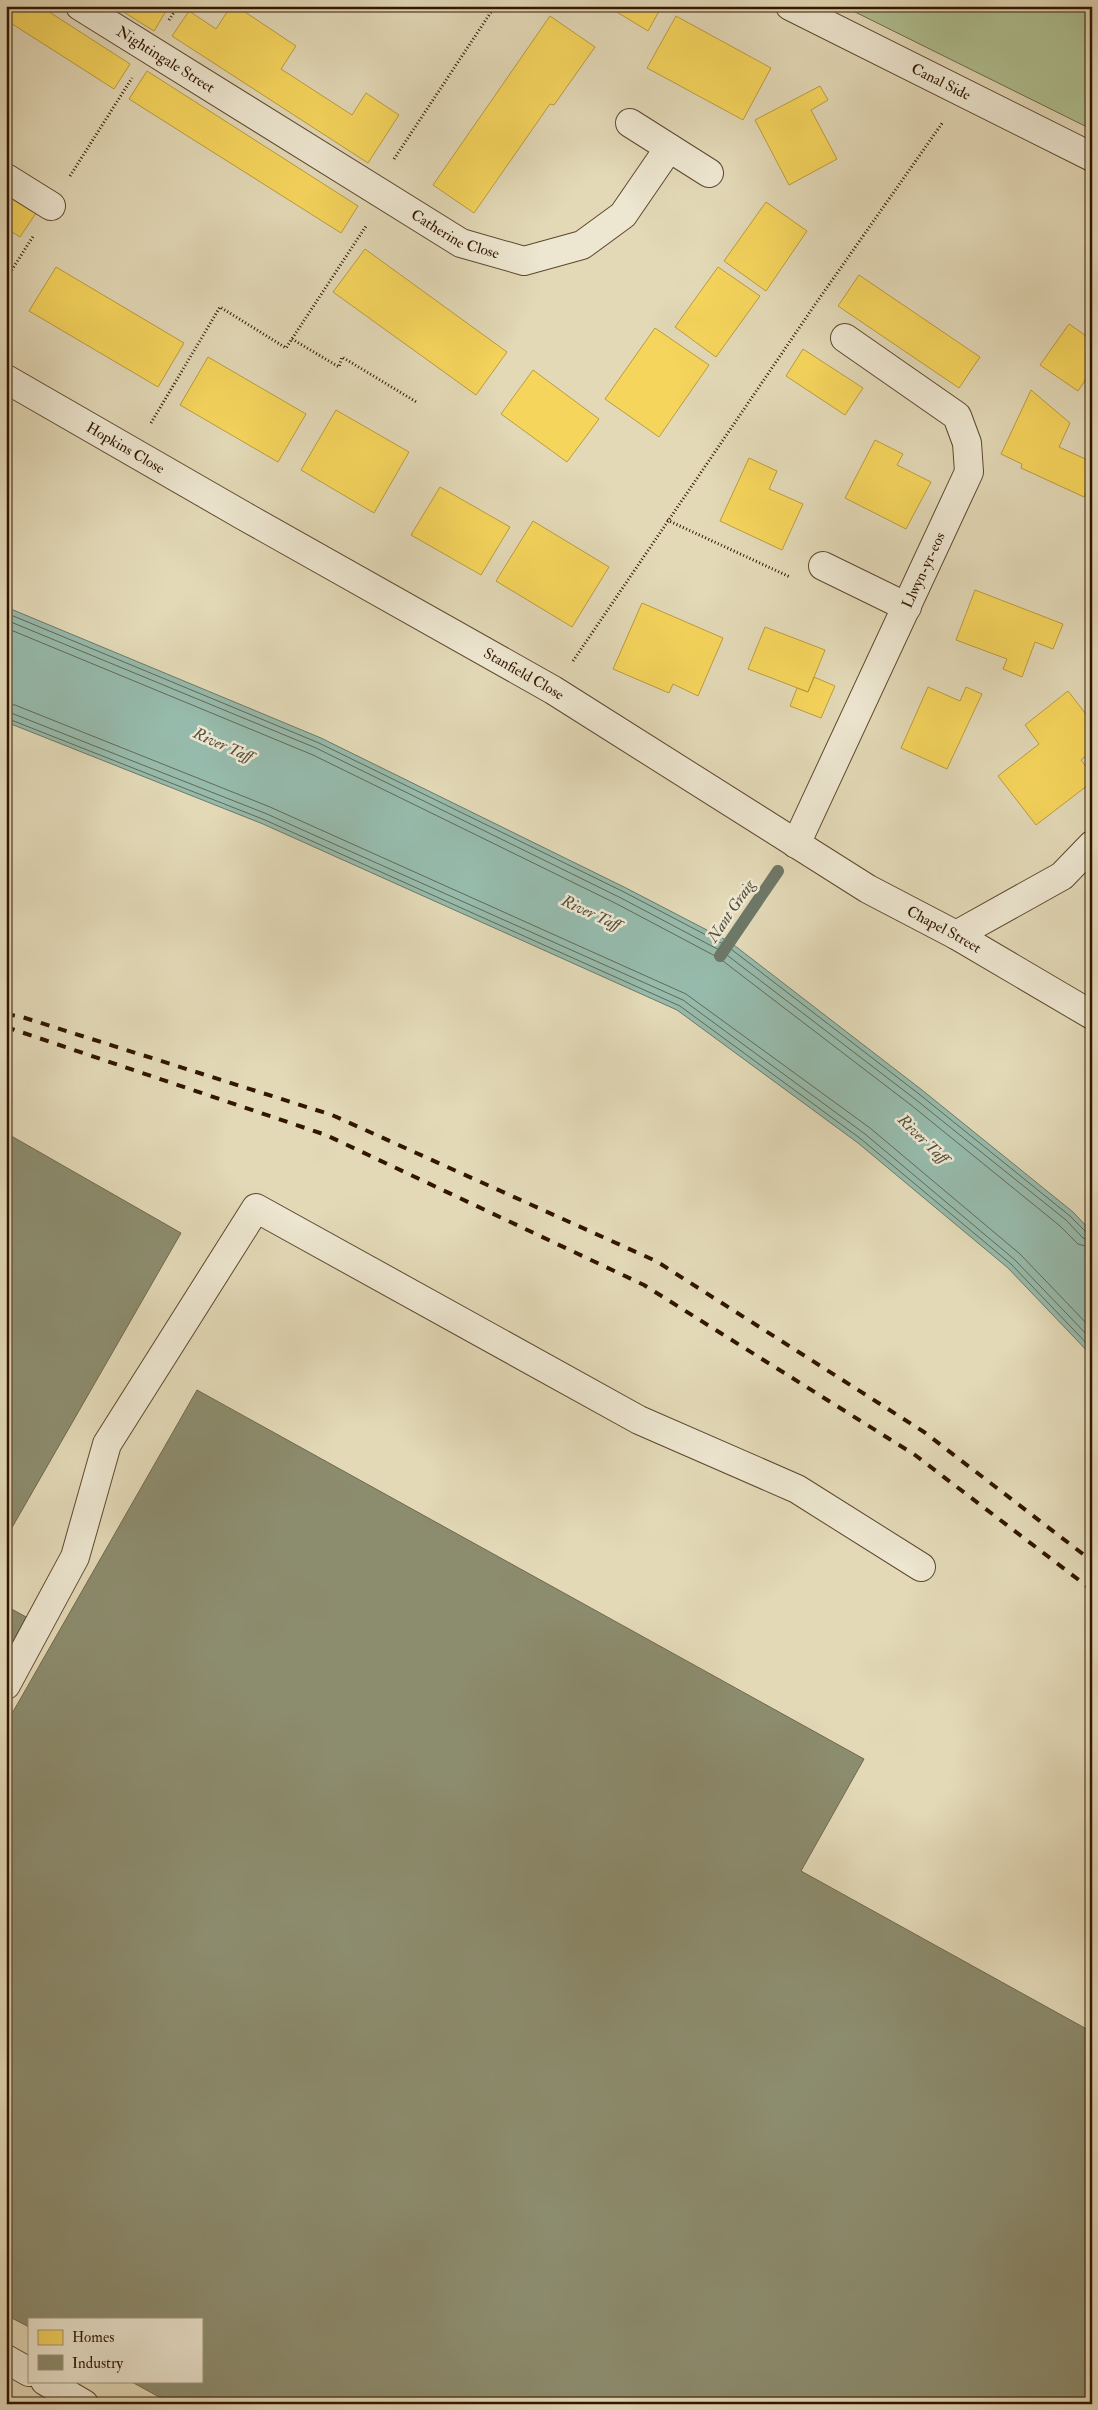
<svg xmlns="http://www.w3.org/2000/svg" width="1098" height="2410" font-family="'IM FELL Double Pica',serif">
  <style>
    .green { fill: #afc092; stroke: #706b49 }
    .water { fill: #96baab; stroke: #6e7867 }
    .homes { fill: #f6d55c; stroke: #bb9c40 }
    .industry { fill: #8c8c6e; stroke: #71694d }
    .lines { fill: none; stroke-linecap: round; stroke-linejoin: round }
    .shore { stroke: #646856; stroke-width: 1 }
    .stream { stroke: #6e7867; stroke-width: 12 }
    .minor-casing { stroke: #5e472e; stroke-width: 30 }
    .path { stroke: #321600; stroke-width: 3; stroke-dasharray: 1 2.5; stroke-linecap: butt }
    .minor { stroke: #ede6d0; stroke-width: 28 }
    .rail { stroke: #321600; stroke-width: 4; stroke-dasharray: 9 9; stroke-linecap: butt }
    .labels { text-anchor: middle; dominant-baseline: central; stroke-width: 5; stroke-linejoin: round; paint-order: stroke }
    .street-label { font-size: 15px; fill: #321600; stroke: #ede6d0 }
    .water-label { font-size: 16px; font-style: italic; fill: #554f3c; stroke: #ede6d0 }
  </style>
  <rect width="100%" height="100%" fill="#e3d9b7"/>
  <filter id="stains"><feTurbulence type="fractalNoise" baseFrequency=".004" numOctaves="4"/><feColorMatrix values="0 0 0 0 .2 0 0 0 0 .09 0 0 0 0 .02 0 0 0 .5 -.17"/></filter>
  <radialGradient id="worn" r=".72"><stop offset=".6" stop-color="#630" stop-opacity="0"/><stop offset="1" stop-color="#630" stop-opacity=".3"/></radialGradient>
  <path class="green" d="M843 6H1092V126L1089 128Z"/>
  <path class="water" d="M6 607 321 738 626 888 730 942 922 1090 1073 1212 1092 1232V1356L1008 1268 858 1143 677 1010 263 824 6 722Z"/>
  <path class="homes" d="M6 6H40L130 64 114 89 6 20Z
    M114 6H169L154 31Z
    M231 6H236L296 46 281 69 352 115 366 93 399 115 368 163 172 36 189 11 216 29Z
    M607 6H662L648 31Z
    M550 16 595 47 554 105 550 104 474 213 433 185Z
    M676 16 771 68 743 120 647 68Z
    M147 71 358 206 341 233 129 99Z
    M820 86 828 100 811 110 837 159 789 185 755 120Z
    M6 189 38 210 20 237 6 228Z
    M766 202 807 231 766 291 724 261Z
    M365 249 507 352 476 395 333 292Z
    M56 267 184 343 158 387 29 311Z
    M718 267 760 296 716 357 675 327Z
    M859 275 980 357 959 388 838 306Z
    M1069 324 1092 340V370L1078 391 1040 365Z
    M655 328 709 365 659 437 605 399Z
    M803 349 863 388 845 415 786 376Z
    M208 357 306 414 278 462 180 405Z
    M533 370 599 419 567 462 501 414Z
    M1031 390 1070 423 1059 447 1092 462V481L1084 497 1021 468 1022 464 1001 454Z
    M336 410 409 452 374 513 301 470Z
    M875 440 903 454 897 465 931 482 906 529 845 498Z
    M749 458 777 471 769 489 803 504 782 550 720 521Z
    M440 487 510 527 481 575 411 535Z
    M533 521 609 567 572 627 496 581Z
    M975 590 1063 624 1053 649 1035 642 1022 677 1003 669 1007 659 956 640Z
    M642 603 723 638 698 696 673 684 669 693 613 669Z
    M765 627 825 650 808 692 748 669Z
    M814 677 835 686 821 718 790 706 797 688 808 692Z
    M928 687 960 701 966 687 982 694 947 769 901 748Z
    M1068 691 1092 722V752L1081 760 1092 774V782L1036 825 998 776 1039 744 1025 725Z"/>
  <path class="industry" d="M6 1133 181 1233 6 1538Z
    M197 1390 864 1759 801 1871 1092 2032V2404H172L130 2381H201V2319H29V2327L6 2315V1724Z
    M6 1606 28 1618 6 1655Z"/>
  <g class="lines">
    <path class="shore" d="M6 613 319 743 624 892 727 946 919 1094 1070 1216 1087 1233 1092 1235
      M6 620 316 748 621 898 723 952 915 1099 1066 1220 1083 1238 1092 1241
      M6 628 313 755 617 904 719 958 911 1105 1060 1226 1078 1244 1092 1248
      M6 704 15 705 270 807 686 994 870 1128 1020 1254 1092 1329
      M6 711 267 814 683 1000 865 1134 1015 1260 1092 1340
      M6 718 265 820 680 1006 861 1139 1011 1264 1092 1349"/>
    <path class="stream" d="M720 956 778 871"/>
    <defs>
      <g id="minor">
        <path id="s1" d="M80 6 461 243 524 261 582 245 623 215 669 148"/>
        <path id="s2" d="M790 6 1092 157"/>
        <path d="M630 123 709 173"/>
        <path d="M6 178 51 206"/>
        <path id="s3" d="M6 379 244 516 553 690 868 889 956 935 1092 1015"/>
        <path d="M823 566 907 607"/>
        <path id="s4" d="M796 844 969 472 967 443 957 416 845 338"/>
        <path d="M956 935 1062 876 1092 845"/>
        <path d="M6 1685 75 1557 107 1444 256 1208 639 1420 797 1489 921 1567"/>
        <path d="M6 2359 29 2372"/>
        <path d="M45 2381 84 2404"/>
      </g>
    </defs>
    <use href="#minor" class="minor-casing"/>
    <path class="path" d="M169 20 178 6
      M394 159 495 6
      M70 176 132 78
      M6 279 34 235
      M292 339 339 367 342 357 418 403
      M151 423 220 307 286 348 366 226
      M667 520 790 577
      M573 661 814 306 943 122"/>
    <use href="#minor" class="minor"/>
    <path class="rail" d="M6 1014 22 1017 332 1115 656 1261 924 1432 1092 1561
      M6 1027 326 1135 644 1285 915 1455 1092 1590"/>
  </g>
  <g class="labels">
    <g class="street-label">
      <text stroke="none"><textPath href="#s1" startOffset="101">Nightingale Street</textPath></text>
      <text stroke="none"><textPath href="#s2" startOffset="169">Canal Side</textPath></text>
      <text stroke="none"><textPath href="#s1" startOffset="440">Catherine Close</textPath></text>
      <text stroke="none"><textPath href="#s3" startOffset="138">Hopkins Close</textPath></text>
      <text stroke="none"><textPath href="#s4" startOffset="302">Llwyn-yr-eos</textPath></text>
      <text stroke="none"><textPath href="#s3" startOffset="596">Stanfield Close</textPath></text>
      <text stroke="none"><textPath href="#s3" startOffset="1088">Chapel Street</textPath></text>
    </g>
    <g class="water-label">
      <text transform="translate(223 745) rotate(24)">River Taff</text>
      <text transform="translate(731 911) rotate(-56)">Nant Graig</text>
      <text transform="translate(591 913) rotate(25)">River Taff</text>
      <text transform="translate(923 1139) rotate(44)">River Taff</text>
    </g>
  </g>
  <rect width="1098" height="2410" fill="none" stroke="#e3d9b7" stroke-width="25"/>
  <rect x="8" y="8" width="1083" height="2395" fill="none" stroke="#321600" stroke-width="2.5"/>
  <rect x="12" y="12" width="1073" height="2385" fill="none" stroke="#321600"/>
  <rect x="28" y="2318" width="175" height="65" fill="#ede6d0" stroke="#a2937d"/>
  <rect x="38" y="2330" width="25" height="15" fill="#f6d55c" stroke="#a2937d"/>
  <text x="72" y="2342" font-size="15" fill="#321600">Homes</text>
  <rect x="38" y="2355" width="25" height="15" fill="#8c8c6e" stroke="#a2937d"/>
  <text x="72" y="2368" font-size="15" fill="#321600">Industry</text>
  <rect width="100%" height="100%" filter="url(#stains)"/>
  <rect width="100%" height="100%" fill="url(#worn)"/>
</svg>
